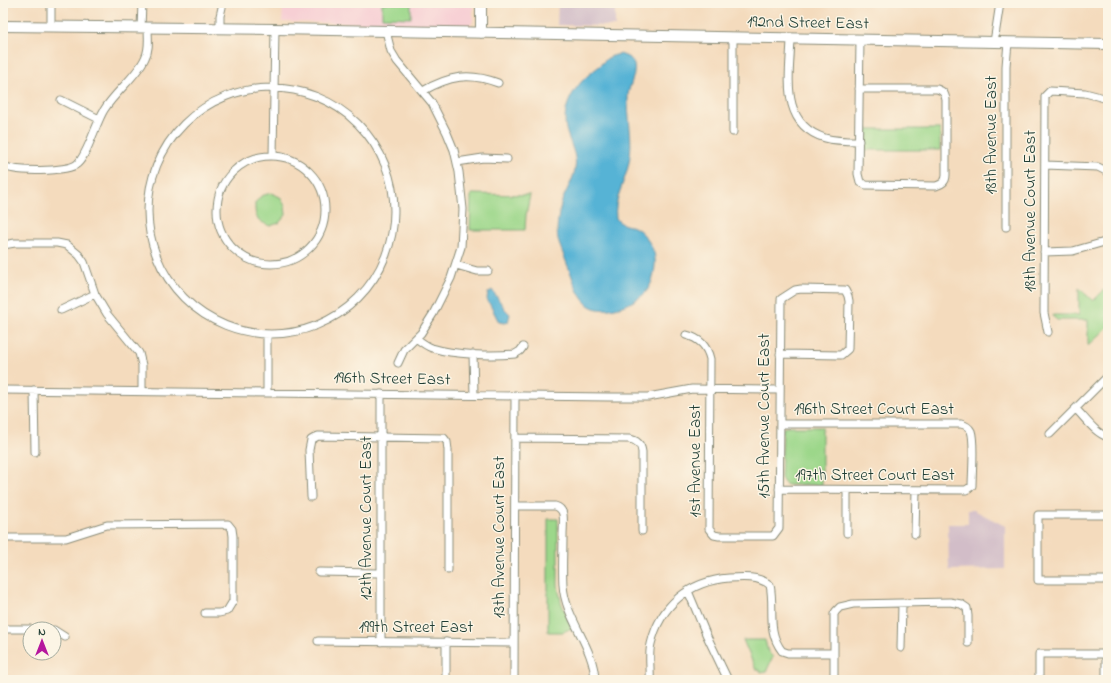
<svg xmlns="http://www.w3.org/2000/svg" width="1111" height="683" font-family="'Indie Flower',sans-serif">
  <style>
    .built { fill: #f7cfd4 }
    .industrial { fill: #d2bdc8 }
    .green { fill: #9cd78a; stroke: #5e8a5f }
    .water { fill: #57b3d5; stroke: #3b7884 }
    .lines { fill: none; stroke-linecap: round; stroke-linejoin: round }
    .street-casing { stroke: #8a8c78; stroke-width: 9 }
    .secondary-casing { stroke: #8a8c78; stroke-width: 12 }
    .street { stroke: #fff; stroke-width: 7 }
    .secondary { stroke: #fff; stroke-width: 10 }
    .labels { text-anchor: middle; dominant-baseline: central; stroke-width: 3; stroke-linejoin: round; paint-order: stroke }
    .street-label { font-size: 17px; fill: #1f3d34; stroke: #fcf5e5 }
  </style>
  <rect width="100%" height="100%" fill="#fcf5e5"/>
  <filter id="ink" filterUnits="userSpaceOnUse"><feTurbulence type="fractalNoise" baseFrequency=".025" numOctaves="2"/><feDisplacementMap in="SourceGraphic" scale="8" xChannelSelector="R" yChannelSelector="G"/><feConvolveMatrix kernelMatrix="1 2 1 2 8 2 1 2 1" color-interpolation-filters="sRGB"/></filter>
  <filter id="wash" filterUnits="userSpaceOnUse"><feTurbulence type="fractalNoise" baseFrequency=".012" numOctaves="4" result="noise"/><feDisplacementMap in="SourceGraphic" scale="16" xChannelSelector="R" yChannelSelector="G"/><feGaussianBlur stdDeviation="0.9" result="paint"/><feColorMatrix in="noise" values="0 0 0 0 0 0 0 0 0 0 0 0 0 0 0 0 0 1.4 0 .05"/><feComposite in="paint" operator="in"/></filter>
  <g filter="url(#wash)">
    <rect width="100%" height="100%" fill="#f4dbbd"/>
    <path class="built" d="M283 3H473V20L472 24 467 25 282 22Z"/>
    <path class="industrial" d="M558 3H615V26L557 25Z
      M968 510H974L1005 526V569L949 570 948 524H968Z"/>
    <path class="green" d="M382 3H411V18L382 17Z
      M865 129H940V150H865Z
      M271 193 280 197 285 206 286 215 279 223 270 226C256 220 255 218 255 203L261 196Z
      M471 194 530 195 526 215 525 230H470Z
      M1108 286V303L1105 309 1108 313V327L1088 346V320H1057L1051 315H1079V288L1093 301Z
      M787 427H822V485H788L784 483 781 478 783 428Z
      M548 519H558V585L561 602 572 628 563 632H548Z
      M743 640H765L768 652 773 657 766 672 761 673 759 670H756Z"/>
    <path class="water" d="M620 54C625 56 630 57 633 62 638 72 629 85 628 95 627 117 634 140 629 162 626 181 613 199 616 218 621 225 626 225 634 227 643 231 649 241 653 250 658 260 654 284 645 293 634 304 601 317 587 304 576 294 573 277 567 264 564 255 560 248 558 239 556 230 558 217 560 209 562 195 573 183 575 169 578 156 569 142 566 129 561 103 578 82 597 68 601 65 604 60 608 58 611 56 616 55 620 54Z
      M492 290 505 309 510 314 508 322 504 323 499 322 487 299 488 293Z"/>
  </g>
  <g filter="url(#ink)">
    <g class="lines">
      <defs>
        <path id="street" d="M51 26V3
          M141 28 142 3
          M220 28V16L223 3
          M386 31 391 51 397 61 432 103 447 133 454 150 459 172 463 209 461 247 451 278 433 314 421 333 404 350 398 363
          M733 38V132
          M791 39C790 75 779 124 825 138 835 141 847 141 859 141
          M994 42 1000 3
          M148 211a123 123 0 1 1 246 0a123 123 0 1 1-246 0Z
          M859 89H937C943 91 945 93 946 100V175C946 182 942 184 936 186L866 185 860 182 858 174 860 40
          M423 91C449 76 469 72 498 83
          M61 100 99 119
          M273 156 275 29
          M217 210a54 54 0 1 1 108 0a54 54 0 1 1-108 0Z
          M457 162 483 158 507 159
          M3 165C12 173 68 172 77 164 87 156 96 123 104 110 115 92 137 76 145 58 150 49 148 38 148 28
          M1045 165 1098 167 1108 172
          M1006 227V66L1008 42
          M3 245 15 243H57L67 245 79 255 84 262 95 294 107 314 139 353 142 365V391
          M1044 252 1073 251 1108 241
          M456 265 477 271H488
          M61 310 95 294
          M1048 332 1044 313 1045 96 1050 91 1085 93 1108 99
          M686 335C699 338 707 346 710 359L709 529 714 535 719 536H773L779 528 781 299 795 290 801 289 845 290 848 296 849 301 848 349 841 355 780 354
          M416 338C421 342 426 346 432 348 455 355 490 356 515 354L520 351 523 347
          M473 354 474 395
          M3 390 610 397H648L692 389 779 390
          M34 390 35 452
          M267 392V335
          M381 394V642
          M1076 409C1085 418 1095 433 1108 437
          M1050 434 1108 376
          M515 438 629 439C637 440 641 444 642 452V531
          M779 489 966 490 972 486C972 474 975 441 971 431 969 427 965 425 961 424H780
          M847 490V533
          M311 497 309 450 311 440 318 436 444 438 447 442 448 450V570
          M515 506H555C559 507 562 510 563 514 564 521 563 529 563 536 563 552 562 569 563 585 565 619 594 646 595 680
          M1108 515H1038V580H1108
          M915 534 916 490
          M3 538H66L107 525 228 524 232 529 233 536V601L227 611 219 613H205
          M319 572 380 573
          M688 591 706 634 728 680
          M3 629H30
          M54 630 65 637
          M318 641 514 643
          M446 642V680
          M901 648 902 604
          M1106 654V680
          M514 680 515 395
          M650 680C651 668 648 656 651 644 660 605 690 581 729 578 743 577 759 576 770 585 775 607 766 631 782 651L788 653H834
          M834 680V614L836 611 840 607 853 604 950 602 961 604 967 608 968 616V643
          M1039 680V654H1108"/>
        <path id="secondary" d="M3 26 275 29 1108 44
          M481 33V3"/>
      </defs>
      <use href="#street" class="street-casing"/>
      <use href="#secondary" class="secondary-casing"/>
      <use href="#street" class="street"/>
      <use href="#secondary" class="secondary"/>
    </g>
  </g>
  <g class="labels">
    <g class="street-label">
      <text transform="translate(808 23) rotate(1)">192nd Street East</text>
      <text transform="translate(991 135) rotate(-90)">18th Avenue East</text>
      <text transform="translate(1030 211) rotate(-90)">18th Avenue Court East</text>
      <text transform="translate(392 379) rotate(1)">196th Street East</text>
      <text x="874" y="409">196th Street Court East</text>
      <text transform="translate(764 416) rotate(-90)">15th Avenue Court East</text>
      <text transform="translate(695 461) rotate(-90)">1st Avenue East</text>
      <text x="875" y="475">197th Street Court East</text>
      <text transform="translate(366 518) rotate(-90)">12th Avenue Court East</text>
      <text transform="translate(499 537) rotate(-90)">13th Avenue Court East</text>
      <text x="416" y="627">199th Street East</text>
    </g>
  </g>
  <rect width="1111" height="683" fill="none" stroke="#fcf5e5" stroke-width="16"/>
  <g transform="translate(42 641)"><circle r="19" fill="#fcf5e5" stroke="#a4ab9e"/>
  <path d="M0-3L7 15L0 10L-7 15Z" fill="#b5179e"/>
  <text y="-6" font-size="11" font-weight="bold" text-anchor="middle" fill="#1f3d34">N</text>
  </g>
</svg>
